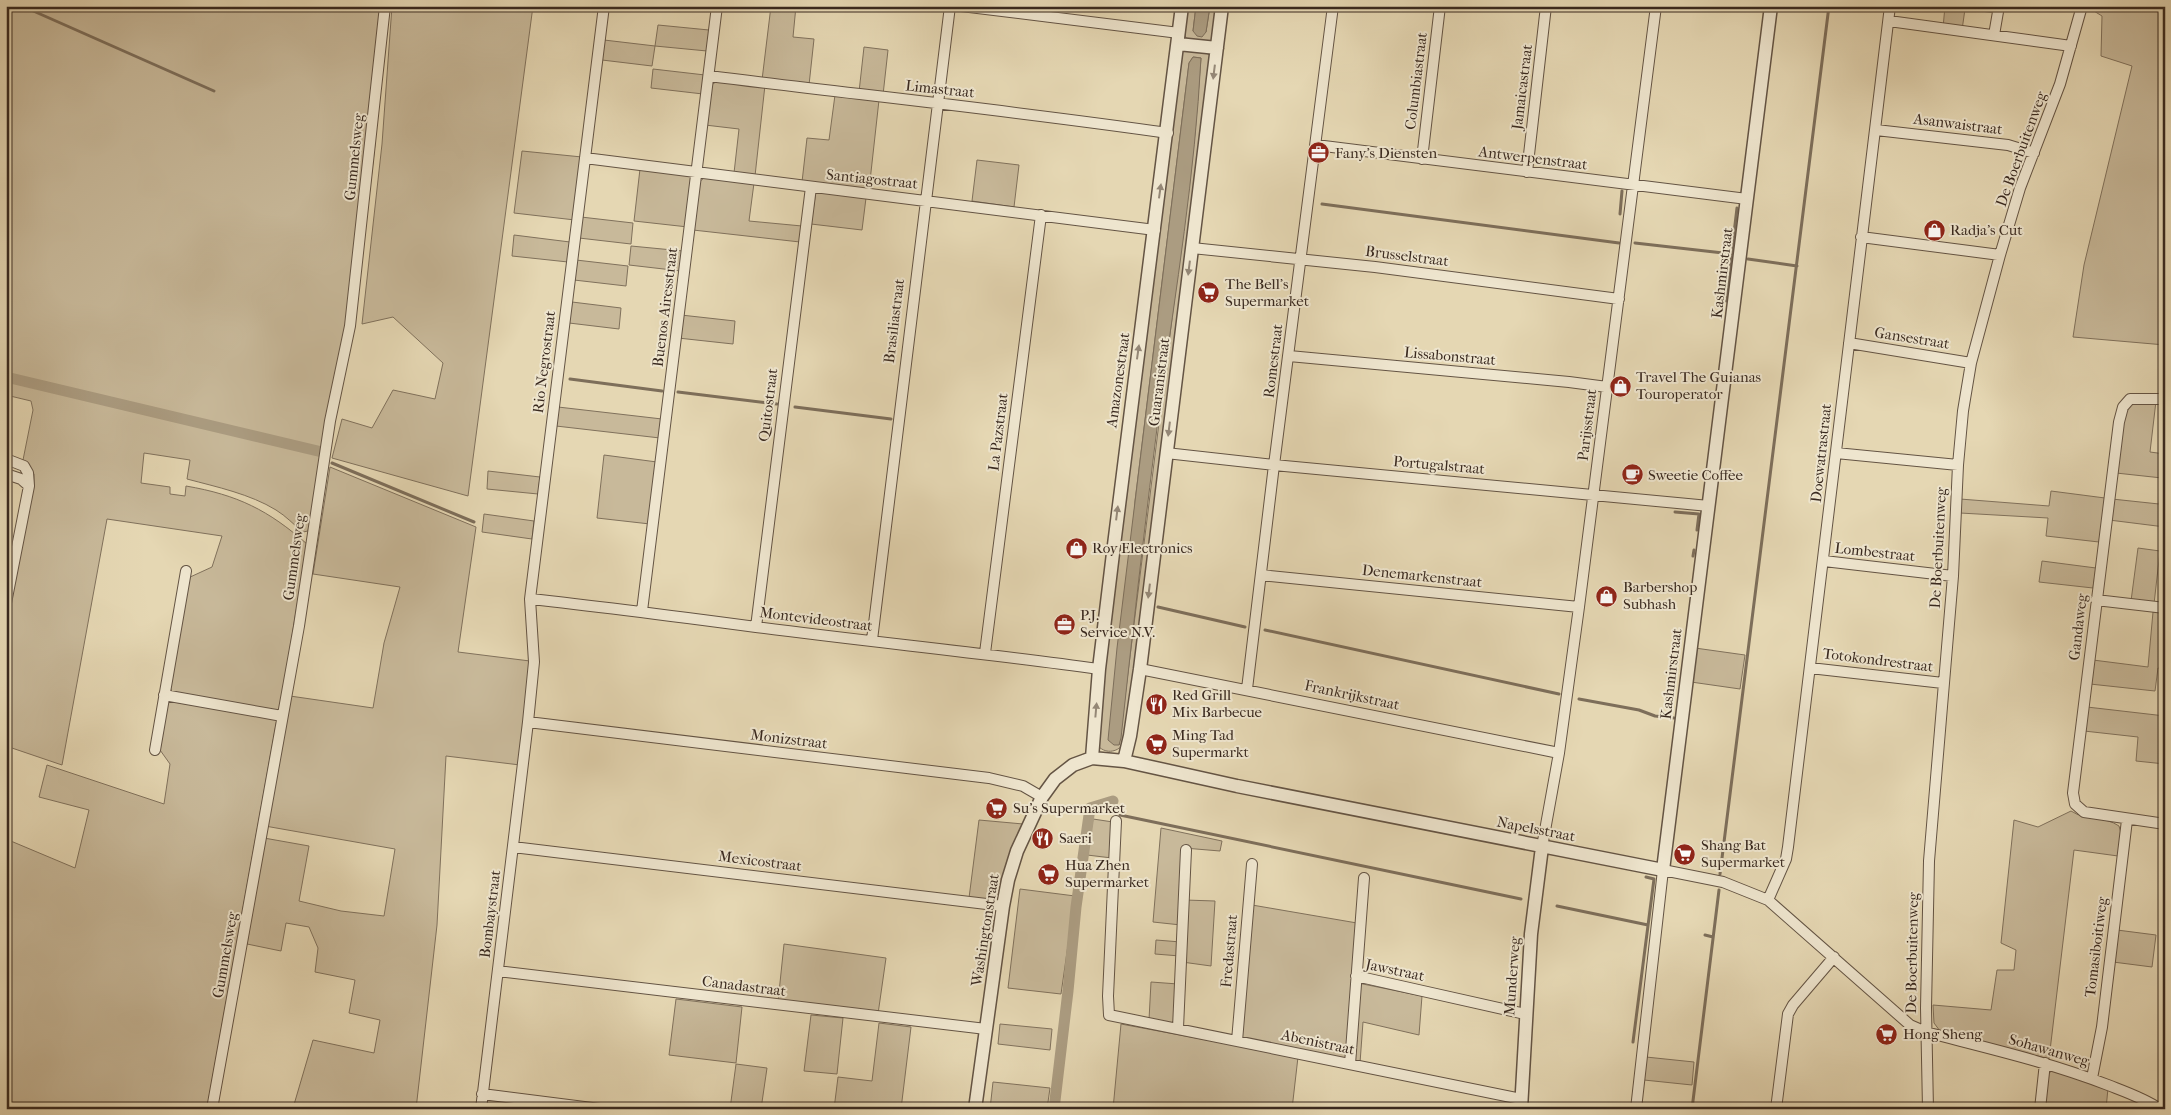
<svg xmlns="http://www.w3.org/2000/svg" width="2171" height="1115" font-family="'IM FELL French Canon',serif">
  <style>
    .green { fill: #c8b99a; stroke: #80715c; fill-rule: evenodd }
    .water { fill: #ab9c81; stroke: #7d6e5a }
    .lines { fill: none; stroke-linecap: round; stroke-linejoin: round }
    .stream { stroke: #7d6e5a; stroke-width: 3 }
    .canal { stroke: #ab9c81; stroke-width: 11 }
    .minor-casing { stroke: #645444; stroke-width: 12 }
    .tertiary-casing { stroke: #645444; stroke-width: 15 }
    .minor { stroke: #eee5ce; stroke-width: 10 }
    .tertiary { stroke: #eee5ce; stroke-width: 12 }
    .oneway { fill: #948776 }
    .labels { text-anchor: middle; dominant-baseline: central; stroke-width: 4; stroke-linejoin: round; paint-order: stroke }
    .street-label { font-size: 15px; fill: #39291f; stroke: #eee5ce }
    .poi-label { font-size: 15px; fill: #39291f; stroke: #eee5ce; text-anchor: start }
  </style>
  <rect width="100%" height="100%" fill="#e5d7b3"/>
  <filter id="stains"><feTurbulence type="fractalNoise" baseFrequency=".004" numOctaves="4"/><feColorMatrix values="0 0 0 0 .2 0 0 0 0 .09 0 0 0 0 .02 0 0 0 .5 -.17"/></filter>
  <radialGradient id="worn" r=".72"><stop offset=".6" stop-color="#630" stop-opacity="0"/><stop offset="1" stop-color="#630" stop-opacity=".3"/></radialGradient>
  <path class="green" d="M6 6H383L375 144 354 329 322 460 308 531 303 532C294 525 286 516 276 510 250 494 217 487 187 479L190 460 144 453 141 483 170 487V494L185 496 186 486C238 495 268 510 307 544L280 710 274 712 174 696 169 685 188 578 212 567 222 536 107 519 62 765 6 746V626L34 485V474L23 460 33 410 31 401 6 395Z
    M392 6H533L468 496 332 458 342 419 372 428 393 390 435 399 443 363 393 317 362 324 382 144Z
    M771 6H796L793 37 814 39 809 85 762 80Z
    M1187 6H1196L1193 31 1206 32 1210 6H1217L1212 42 1187 39 1185 36Z
    M1945 6H1997L1996 13 1965 9 1962 30 1943 28Z
    M2089 6H2165V345L2073 337 2084 265 2132 66 2101 56 2102 16 2089 8Z
    M658 25 709 30 707 51 655 46 652 66 602 60 604 40 655 46Z
    M864 47 888 50 883 95 859 92Z
    M1185 50 1202 51 1210 55 1138 642 1124 744C1116 753 1105 754 1097 745V720L1182 52ZM1193 57 1201 58 1195 133 1119 745 1135 501 1189 63Z
    M653 69 705 75 703 94 651 88Z
    M717 81 765 85 755 176 734 173 739 129 705 125 709 87Z
    M835 95 879 100 869 190 802 182 807 138 829 140Z
    M522 151 582 157 575 220 514 213Z
    M977 160 1019 165 1014 207 972 201Z
    M640 169 690 175 693 180 688 227 634 221Z
    M704 178 754 183 749 221 802 226 800 242 693 230 698 183Z
    M816 191 866 198 862 230 811 224Z
    M581 217 633 223 631 244 579 238Z
    M514 235 570 242 568 262 512 256Z
    M631 246 683 251 681 271 629 265Z
    M576 260 628 266 626 286 574 280Z
    M572 302 621 308 619 329 569 323Z
    M681 315 735 321 733 344 678 338Z
    M2156 401 2150 452 2165 454V527L2109 520 2112 499 2159 504 2162 478 2116 473 2124 412 2134 402Z
    M558 407 662 419 660 438 556 426Z
    M604 455 657 462 650 524 597 518Z
    M330 467 476 527 458 652 530 661 520 765 446 756 437 925 416 1109 293 1108 313 1040 374 1053 380 1020 349 1013 355 980 315 972 318 948 309 927 286 923 281 951 247 944 264 838 309 846 299 901 341 911 384 916 395 849 265 826 290 696 373 708 384 643 400 587 313 574Z
    M488 471 540 477 538 494 487 489Z
    M2051 491 2105 498 2099 542 2046 536 2048 518 1960 513V499L2049 506Z
    M484 514 534 521 532 539 482 532Z
    M2138 548 2160 551 2154 604 2131 601Z
    M2042 561 2096 568 2093 588 2039 582Z
    M2153 612 2165 613V669L2158 668 2155 691 2090 684 2093 660 2148 667Z
    M1695 648 1745 655 1740 689 1691 682Z
    M168 701 277 719 207 1109H6V839L75 868 89 810 39 797 47 765 164 804 170 764 160 750Z
    M2087 707 2165 716V764L2136 761 2138 737 2084 731Z
    M2071 811C2086 821 2105 816 2119 826L2121 833 2118 856 2074 850 2049 1059 1940 1031 1934 1023 1933 1005 1991 1010 1997 970H2014L2016 950 2001 943 2014 820 2038 827Z
    M1093 819 1113 822 1112 858 1087 855Z
    M979 820 1023 824 1001 896C991 903 980 899 969 898Z
    M1161 828 1222 841 1220 851 1184 848 1181 925 1153 922Z
    M1020 889 1075 896 1061 994 1008 988Z
    M1185 900 1215 901 1211 966 1182 962Z
    M1252 905 1357 923 1353 982 1422 996 1419 1035 1363 1022 1360 1063 1245 1039 1242 1036Z
    M2117 930 2156 935 2152 967 2113 962Z
    M1156 940 1181 942 1180 956 1155 954Z
    M784 944 886 958 878 1014 778 1002Z
    M1151 982 1178 984 1177 1025 1149 1020Z
    M676 999 742 1007 736 1063 669 1055Z
    M811 1015 843 1018 837 1074 804 1071Z
    M879 1023 911 1027 901 1109H834L838 1077 872 1081Z
    M1000 1024 1052 1029 1050 1050 998 1044Z
    M1121 1024 1298 1057 1292 1109H1113Z
    M1646 1057 1694 1062 1692 1085 1644 1080Z
    M736 1064 767 1068 761 1109H730Z
    M2053 1070 2108 1088 2106 1109H2043L2048 1074Z
    M993 1082 1050 1088 1047 1109H990Z"/>
  <path class="water" d="M1196 6H1210L1206 32 1202 37 1197 36 1193 31Z
    M1193 57 1201 58C1195 174 1176 289 1160 404 1146 515 1133 627 1121 738L1119 745H1114L1108 740 1117 648 1189 63Z"/>
  <g class="lines">
    <path class="stream" d="M22 6 214 91
      M1322 204 1619 243
      M1620 214 1622 191
      M1635 243 1732 254
      M1748 259 1797 266
      M1726 301 1737 208
      M570 379 662 391
      M678 392 777 404
      M795 407 891 419
      M332 463 474 522
      M1675 512 1699 514 1697 530
      M1693 556 1694 550
      M1158 607 1245 627
      M1265 630 1559 694
      M1579 699 1639 710 1655 716 1674 718
      M1120 815 1521 899
      M1720 874 1829 6
      M1557 906 1648 925
      M1705 935 1713 937
      M1633 1042 1654 879 1646 877
      M1692 1109 1719 890"/>
    <path class="canal" d="M6 377 322 452
      M1054 1109 1068 991 1076 907 1090 808 1113 801"/>
    <defs>
      <path id="minor" d="M961 6 1179 33
        M1889 21 2071 46
        M1994 35 1999 6
        M709 76C862 95 1015 111 1168 133
        M1876 130 2008 145 2034 153
        M1316 145 1747 199
        M585 158C775 183 965 205 1155 230
        M1422 159 1440 6
        M1527 172 1546 6
        M1861 237 2000 255
        M1192 248 1375 267 1619 299
        M1849 343 1971 363
        M1289 356 1569 382 1607 387
        M2165 399H2130L2123 407 2119 422 2073 793 2075 804 2084 812 2165 824
        M1166 453 1274 465 1709 506
        M1836 453 1958 465
        M6 459 24 466 28 473 29 486 6 603
        M6 474 21 479 29 486
        M1824 561 1953 576
        M1261 575 1579 607
        M530 599C605 607 681 617 756 627 870 642 985 653 1099 669
        M2096 600 2165 608
        M642 611 717 6
        M756 627 811 187
        M872 640 950 6
        M985 653 1041 215
        M1810 668 1943 683
        M1140 669 1559 753
        M1247 689 1274 465 1333 6
        M164 695 282 716
        M528 722 989 778 1023 786 1042 797
        M155 750 186 571
        M1116 821 1108 996 1109 1015 1521 1099
        M513 847 1003 906
        M1542 847 1559 753 1579 607 1656 6
        M1768 900 1786 859 1788 847 1890 6
        M498 971 986 1029
        M1356 976 1525 1014
        M1178 1028 1186 850
        M1237 1041 1252 864
        M1350 1064 1364 878
        M2092 1078 2102 1027 2127 820
        M482 1094 600 1109
        M212 1109 299 626 330 421 350 326 385 6
        M481 1109 528 722 534 662 530 599 604 6
        M1636 1109 1663 870 1723 882 1768 900 1910 1025 1926 1032C1987 1048 2049 1062 2108 1085 2126 1092 2144 1098 2160 1109
        M1776 1109 1788 1014 1793 1005 1834 957
        M1928 1109 1926 1008 1929 861 1953 576 1958 465 1963 411 1971 363 2000 255 2020 188 2060 84 2082 6
        M2040 1109 2045 1063"/>
      <path id="tertiary" d="M1178 44 1217 48
        M1092 758 1099 669 1114 545 1182 6
        M1124 761 1130 736 1140 669 1222 6
        M975 1109 1003 906 1008 880 1017 851 1042 797 1055 779 1073 765 1092 758 1124 761 1237 786 1663 870 1771 6
        M1521 1109 1531 934 1542 847"/>
    </defs>
    <use href="#minor" class="minor-casing"/>
    <use href="#tertiary" class="tertiary-casing"/>
    <use href="#minor" class="minor"/>
    <use href="#tertiary" class="tertiary"/>
  </g>
  <defs><path id="oneway-solid" d="M-6-.8H1V-3.2L6.5 0L1 3.2V.8H-6Z" transform="scale(1.25)"/></defs>
  <g class="oneway">
    <use href="#oneway-solid" transform="translate(1214 72) rotate(97)"/>
    <use href="#oneway-solid" transform="translate(1160 191) rotate(-82)"/>
    <use href="#oneway-solid" transform="translate(1189 268) rotate(97)"/>
    <use href="#oneway-solid" transform="translate(1138 352) rotate(-82)"/>
    <use href="#oneway-solid" transform="translate(1169 429) rotate(97)"/>
    <use href="#oneway-solid" transform="translate(1117 513) rotate(-83)"/>
    <use href="#oneway-solid" transform="translate(1149 591) rotate(97)"/>
    <use href="#oneway-solid" transform="translate(1096 710) rotate(-85)"/>
  </g>
  <defs>
    <symbol id="office-disc" viewBox="-11 -11 22 22"><circle r="9.5" fill="#8f2418" stroke="#eee5ce"/><path d="M-6-3h4V-5.5h4V-3h4V5H-6ZM-1-4.5V-3h2v-1.5ZM-6 0V1H6V0Z" fill="#fff"/></symbol>
    <symbol id="shop-disc" viewBox="-11 -11 22 22"><circle r="9.5" fill="#8f2418" stroke="#eee5ce"/><path d="M-5-2.5h2.3a2.7 3.5 0 0 1 5.4 0H5L5.5 6h-11ZM-1.5-2.5h3a1.5 2.3 0 0 0-3 0Z" fill="#fff"/></symbol>
    <symbol id="supermarket-disc" viewBox="-11 -11 22 22"><circle r="9.5" fill="#8f2418" stroke="#eee5ce"/><path d="M-6-5.5h2.5l.6 2H6L4.5 2H-2.5L-4.4-4H-6ZM-1.5 3.2a1.3 1.3 0 1 0 .1 0ZM3 3.2a1.3 1.3 0 1 0 .1 0Z" fill="#fff"/></symbol>
    <symbol id="cafe-disc" viewBox="-11 -11 22 22"><circle r="9.5" fill="#8f2418" stroke="#eee5ce"/><path d="M-5.5-4.5H6V0H3Q3 3.5 0 3.5H-2.5Q-5.5 3.5-5.5 0ZM3-3.2v2h1.7v-2ZM-6 4.5H4V6H-6Z" fill="#fff"/></symbol>
    <symbol id="restaurant-disc" viewBox="-11 -11 22 22"><circle r="9.5" fill="#8f2418" stroke="#eee5ce"/><path d="M-5-6h1v4h1v-4h1v4h1v-4h1v5L-1.5 .5V6h-2V.5L-5-1ZM5-6V6H3V1.5H1.5Q1.5-4 5-6Z" fill="#fff"/></symbol>
  </defs>
  <g fill-rule="evenodd">
    <use href="#office-disc" x="1306" y="140" width="25" height="25"/>
    <use href="#shop-disc" x="1922" y="218" width="25" height="25"/>
    <use href="#supermarket-disc" x="1196" y="280" width="25" height="25"/>
    <use href="#shop-disc" x="1608" y="374" width="25" height="25"/>
    <use href="#cafe-disc" x="1620" y="462" width="25" height="25"/>
    <use href="#shop-disc" x="1064" y="536" width="25" height="25"/>
    <use href="#shop-disc" x="1594" y="584" width="25" height="25"/>
    <use href="#office-disc" x="1052" y="612" width="25" height="25"/>
    <use href="#restaurant-disc" x="1144" y="692" width="25" height="25"/>
    <use href="#supermarket-disc" x="1144" y="732" width="25" height="25"/>
    <use href="#supermarket-disc" x="984" y="796" width="25" height="25"/>
    <use href="#restaurant-disc" x="1030" y="826" width="25" height="25"/>
    <use href="#supermarket-disc" x="1672" y="842" width="25" height="25"/>
    <use href="#supermarket-disc" x="1036" y="862" width="25" height="25"/>
    <use href="#supermarket-disc" x="1874" y="1022" width="25" height="25"/>
  </g>
  <g class="labels">
    <g class="street-label">
      <text transform="translate(1416 81) rotate(-83)">Columbiastraat</text>
      <text transform="translate(1522 87) rotate(-83)">Jamaicastraat</text>
      <text transform="translate(940 89) rotate(6)">Limastraat</text>
      <text transform="translate(1958 124) rotate(7)">Asanwaistraat</text>
      <text transform="translate(2021 149) rotate(-70)">De Boerbuitenweg</text>
      <text transform="translate(354 157) rotate(-84)">Gummelsweg</text>
      <text transform="translate(1533 158) rotate(7)">Antwerpenstraat</text>
      <text transform="translate(872 179) rotate(6)">Santiagostraat</text>
      <text transform="translate(1407 256) rotate(7)">Brusselstraat</text>
      <text transform="translate(1722 273) rotate(-83)">Kashmirstraat</text>
      <text transform="translate(665 307) rotate(-83)">Buenos Airesstraat</text>
      <text transform="translate(894 321) rotate(-83)">Brasiliastraat</text>
      <text transform="translate(1912 338) rotate(9)">Gansestraat</text>
      <text transform="translate(1450 356) rotate(5)">Lissabonstraat</text>
      <text transform="translate(1273 361) rotate(-83)">Romestraat</text>
      <text transform="translate(544 362) rotate(-83)">Rio Negrostraat</text>
      <text transform="translate(1118 380) rotate(-82)">Amazonestraat</text>
      <text transform="translate(1159 382) rotate(-83)">Guaranistraat</text>
      <text transform="translate(768 405) rotate(-83)">Quitostraat</text>
      <text transform="translate(1587 425) rotate(-83)">Parijsstraat</text>
      <text transform="translate(998 432) rotate(-83)">La Pazstraat</text>
      <text transform="translate(1821 453) rotate(-84)">Doewatrastraat</text>
      <text transform="translate(1439 465) rotate(5)">Portugalstraat</text>
      <text transform="translate(1938 548) rotate(-87)">De Boerbuitenweg</text>
      <text transform="translate(1875 552) rotate(6)">Lombestraat</text>
      <text transform="translate(294 557) rotate(-82)">Gummelsweg</text>
      <text transform="translate(1422 576) rotate(6)">Denemarkenstraat</text>
      <text transform="translate(816 619) rotate(7)">Montevideostraat</text>
      <text transform="translate(2078 627) rotate(-83)">Gandaweg</text>
      <text transform="translate(1878 660) rotate(7)">Totokondrestraat</text>
      <text transform="translate(1671 674) rotate(-83)">Kashmirstraat</text>
      <text transform="translate(1352 695) rotate(12)">Frankrijkstraat</text>
      <text transform="translate(789 739) rotate(7)">Monizstraat</text>
      <text transform="translate(1536 829) rotate(11)">Napelsstraat</text>
      <text transform="translate(760 861) rotate(7)">Mexicostraat</text>
      <text transform="translate(490 914) rotate(-83)">Bombaystraat</text>
      <text transform="translate(985 930) rotate(-81)">Washingtonstraat</text>
      <text transform="translate(2096 947) rotate(-83)">Tomasiboitiweg</text>
      <text transform="translate(1229 951) rotate(-85)">Fredastraat</text>
      <text transform="translate(1912 953) rotate(-89)">De Boerbuitenweg</text>
      <text transform="translate(225 955) rotate(-80)">Gummelsweg</text>
      <text transform="translate(1395 970) rotate(12)">Jawstraat</text>
      <text transform="translate(1512 976) rotate(-86)">Munderweg</text>
      <text transform="translate(744 986) rotate(7)">Canadastraat</text>
      <text transform="translate(1318 1042) rotate(12)">Abenistraat</text>
      <text transform="translate(2049 1050) rotate(16)">Sohawanweg</text>
    </g>
    <g class="poi-label">
      <text x="1335" y="153">Fany's Diensten</text>
      <text x="1950" y="230">Radja's Cut</text>
      <text x="1225" y="284">The Bell's<tspan x="1225" dy="17">Supermarket</tspan></text>
      <text x="1636" y="377">Travel The Guianas<tspan x="1636" dy="17">Touroperator</tspan></text>
      <text x="1648" y="475">Sweetie Coffee</text>
      <text x="1092" y="548">Roy Electronics</text>
      <text x="1623" y="587">Barbershop<tspan x="1623" dy="17">Subhash</tspan></text>
      <text x="1080" y="615">P.J.<tspan x="1080" dy="17">Service N.V.</tspan></text>
      <text x="1172" y="695">Red Grill<tspan x="1172" dy="17">Mix Barbecue</tspan></text>
      <text x="1172" y="735">Ming Tad<tspan x="1172" dy="17">Supermarkt</tspan></text>
      <text x="1013" y="808">Su's Supermarket</text>
      <text x="1059" y="838">Saeri</text>
      <text x="1701" y="845">Shang Bat<tspan x="1701" dy="17">Supermarket</tspan></text>
      <text x="1065" y="865">Hua Zhen<tspan x="1065" dy="17">Supermarket</tspan></text>
      <text x="1903" y="1034">Hong Sheng</text>
    </g>
  </g>
  <rect width="2171" height="1115" fill="none" stroke="#e5d7b3" stroke-width="25"/>
  <rect x="8" y="8" width="2156" height="1100" fill="none" stroke="#39291f" stroke-width="2.5"/>
  <rect x="12" y="12" width="2146" height="1090" fill="none" stroke="#39291f"/>
  <rect width="100%" height="100%" filter="url(#stains)"/>
  <rect width="100%" height="100%" fill="url(#worn)"/>
</svg>
